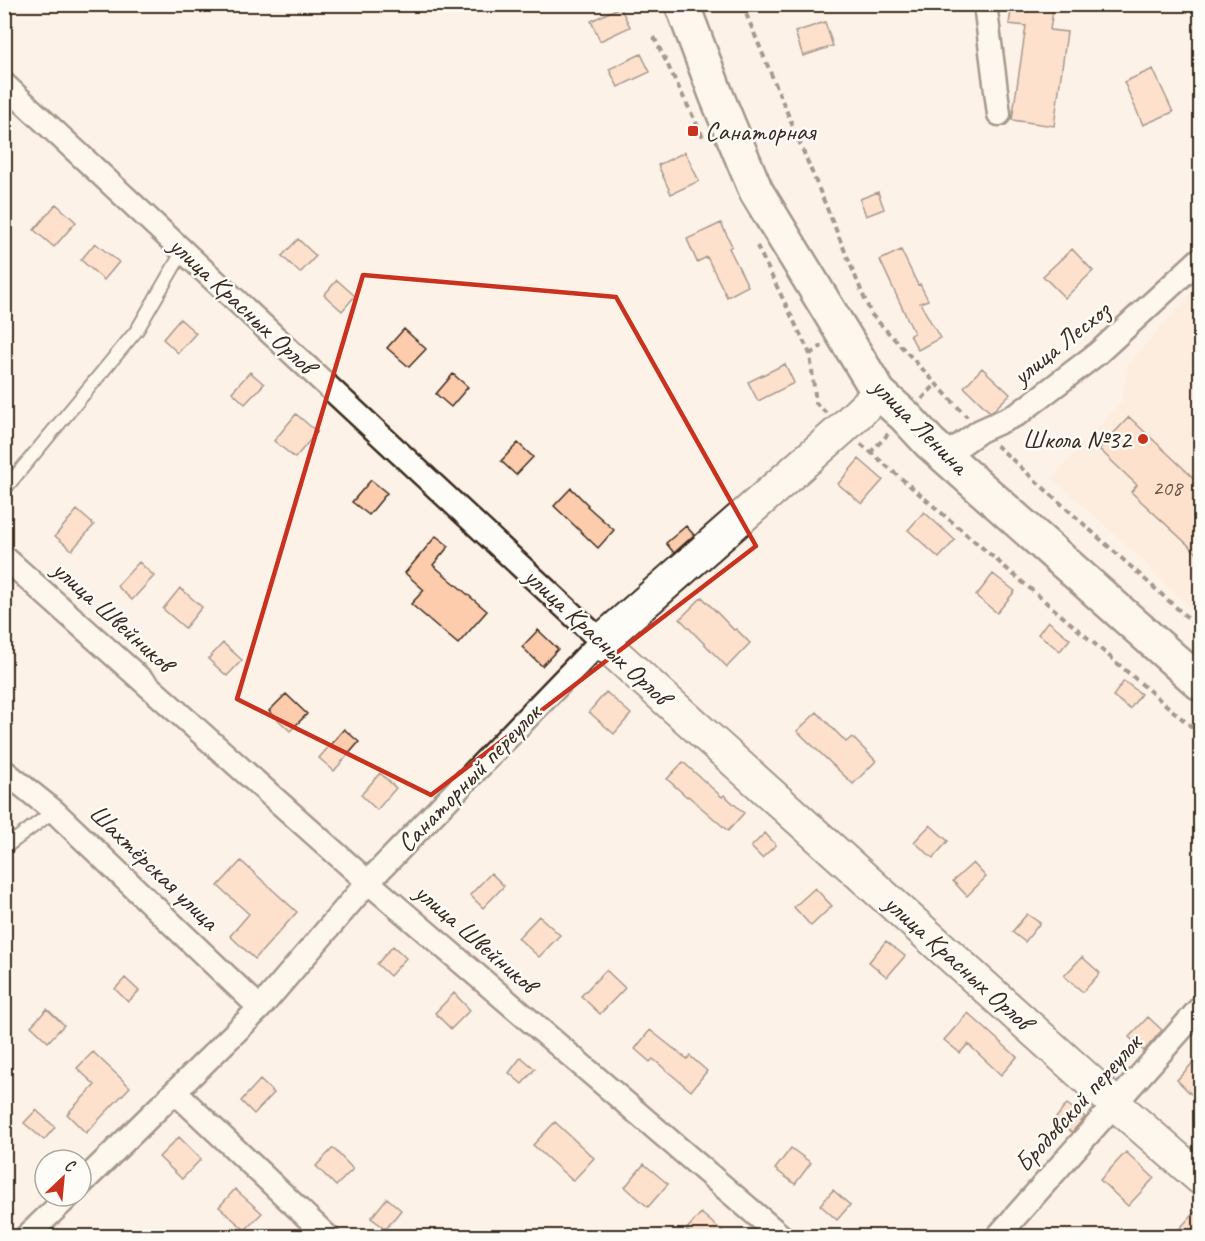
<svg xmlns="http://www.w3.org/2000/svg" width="1205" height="1241" font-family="Caveat,sans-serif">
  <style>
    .built { fill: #fde7d6 }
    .building { fill: #fcccac; stroke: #3b2a1e; stroke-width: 1.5 }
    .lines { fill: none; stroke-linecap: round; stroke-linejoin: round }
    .lane-casing { stroke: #3b2a1e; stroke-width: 16 }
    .street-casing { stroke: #3b2a1e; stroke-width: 27 }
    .secondary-casing { stroke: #3b2a1e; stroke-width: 36 }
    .primary-casing { stroke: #3b2a1e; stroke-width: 38 }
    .path { stroke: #3b2a1e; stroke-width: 4; stroke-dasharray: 6 4.5; stroke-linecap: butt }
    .lane { stroke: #fdfcf7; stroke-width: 12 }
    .street { stroke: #fdfcf7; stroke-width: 22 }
    .secondary { stroke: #fdfcf7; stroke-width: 32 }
    .primary { stroke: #fdfcf7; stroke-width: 33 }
    .marked { fill: none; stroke: #c8321e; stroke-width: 4.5; stroke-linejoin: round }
    .poi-dot { fill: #c8321e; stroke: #fdfcf7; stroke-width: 2 }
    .labels { text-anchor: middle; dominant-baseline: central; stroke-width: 5; stroke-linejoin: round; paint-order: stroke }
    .number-label { font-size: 22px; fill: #6b5242 }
    .poi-label { font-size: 26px; fill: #3b2a1e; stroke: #fdfcf7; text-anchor: start }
    .street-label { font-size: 26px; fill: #3b2a1e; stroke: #fdfcf7 }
  </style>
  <rect width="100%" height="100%" fill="#fdf2e8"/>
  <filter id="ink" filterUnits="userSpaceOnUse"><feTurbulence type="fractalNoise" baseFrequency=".0167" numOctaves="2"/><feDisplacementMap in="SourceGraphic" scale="12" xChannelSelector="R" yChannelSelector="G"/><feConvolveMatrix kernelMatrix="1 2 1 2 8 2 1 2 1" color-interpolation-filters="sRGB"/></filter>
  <g filter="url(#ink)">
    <path class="built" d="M1200 282V617L1172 591 1140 558 1052 478 1121 401 1128 364Z"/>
    <path class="building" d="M1012 4H1054L1050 30 1067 32 1054 126 1012 120 1026 26 1009 24Z
      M620 7 630 27 600 41 591 21Z
      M825 22 833 46 803 56 795 32Z
      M641 54 650 72 618 87 609 69Z
      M1153 69 1173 112 1143 125 1124 82Z
      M685 152 699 181 671 194 658 165Z
      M878 192 884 209 866 216 860 199Z
      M56 204 76 222 54 247 34 230Z
      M721 223 732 246 729 248 748 286 727 297 707 257 697 262 687 239Z
      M298 239 316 256 300 273 282 256Z
      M95 243 119 262 104 280 81 260Z
      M1072 249 1093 271 1065 298 1043 276Z
      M901 250 918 285 920 284 928 300 920 303 940 338 918 350 910 335 914 333 880 260Z
      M337 280 355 296 342 311 324 295Z
      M180 319 196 333 178 353 163 339Z
      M404 329 426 349 409 367 387 348Z
      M785 364 794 383 758 401 748 382Z
      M982 368 1010 394 995 409 990 412 964 387Z
      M250 372 264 384 245 404 232 392Z
      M453 374 468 387 451 407 436 394Z
      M296 414 317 432 295 458 274 441Z
      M1129 417 1200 484V556L1131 492 1137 485 1099 449Z
      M518 443 533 457 516 475 501 461Z
      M859 459 883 480 862 504 838 484Z
      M371 480 387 493 369 515 352 502Z
      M571 488 588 505 587 506 614 530 598 548 554 506Z
      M77 510 94 525 72 550 55 536Z
      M924 512 955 540 939 558 908 530Z
      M686 526 694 535 674 553 666 543Z
      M436 536 449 546 433 565 487 611 458 644 411 604 424 590 405 573Z
      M139 562 154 576 132 600 117 586Z
      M993 574 1015 591 997 613 976 596Z
      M180 588 202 607 185 628 163 609Z
      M702 597 734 630 736 629 750 643 727 667 680 619Z
      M1048 621 1070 639 1060 651 1038 634Z
      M538 630 558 649 542 666 522 647Z
      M223 643 242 660 227 676 208 659Z
      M1124 681 1141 694 1130 709 1113 696Z
      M606 692 631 714 614 734 589 712Z
      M286 694 307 714 290 731 269 711Z
      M817 712 846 742 852 737 876 761 853 784 797 731Z
      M344 729 359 742 334 771 319 758Z
      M683 762 722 797 724 795 744 813 728 831 688 796 687 797 667 779Z
      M380 773 396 788 377 810 361 795Z
      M930 825 948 841 933 858 914 842Z
      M765 833 776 845 762 858 751 847Z
      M241 861 297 912 255 959 230 936 249 914 218 886Z
      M973 863 986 877 967 896 953 881Z
      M491 873 504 886 483 908 470 895Z
      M815 888 832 906 811 926 794 907Z
      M1027 914 1040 923 1025 942 1012 932Z
      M539 916 560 935 539 957 518 938Z
      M886 941 905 956 887 977 869 962Z
      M393 946 406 958 390 976 377 964Z
      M1082 957 1100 973 1083 992 1064 976Z
      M606 970 625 988 600 1014 581 996Z
      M125 978 139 991 128 1002 115 989Z
      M454 993 470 1010 451 1029 435 1013Z
      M47 1009 64 1025 48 1042 31 1026Z
      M968 1013 1017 1057 1001 1075 968 1044 960 1053 944 1040Z
      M1148 1017 1162 1030 1144 1051 1129 1037Z
      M650 1030 687 1059 690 1056 707 1071 691 1091 653 1059 650 1062 635 1049Z
      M93 1052 130 1087 86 1133 67 1114 95 1085 77 1068Z
      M1200 1055V1103L1177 1080Z
      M521 1057 535 1069 522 1084 509 1073Z
      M260 1080 274 1093 254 1114 241 1101Z
      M1067 1104 1085 1117 1072 1132 1055 1119Z
      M36 1110 55 1127 44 1140 24 1123Z
      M555 1122 594 1158 573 1181 533 1145Z
      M179 1137 201 1159 182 1179 159 1157Z
      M333 1148 353 1169 336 1186 316 1166Z
      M791 1148 811 1163 795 1184 775 1169Z
      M1126 1152 1154 1178 1128 1206 1100 1180Z
      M644 1164 668 1184 648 1207 625 1187Z
      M235 1189 262 1213 245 1230 219 1207Z
      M833 1190 850 1205 837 1220 820 1205Z
      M387 1198 401 1210 386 1229 371 1218Z
      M1200 1206V1236H1173Z
      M701 1213 728 1236H694L686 1230Z"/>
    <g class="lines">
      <defs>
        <path id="lane" d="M4 490 137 330 183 251
          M4 848 54 811"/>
        <path id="street" d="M985 4 999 114
          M4 84 601 641 368 882 260 1008 81 1184
          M946 455 980 431 1018 414 1098 353 1200 259
          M4 557 368 882 781 1236
          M4 771 54 811 260 1008
          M175 1092 327 1236
          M27 1236 69 1196
          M998 1236 1200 1008"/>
        <path id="secondary" d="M879 393 842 429 601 641 1115 1104 1200 1178"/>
        <path id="primary" d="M682 4 717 97 756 191 879 393 905 416 930 443 1200 683"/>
      </defs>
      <use href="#lane" class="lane-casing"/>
      <use href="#street" class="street-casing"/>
      <use href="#secondary" class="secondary-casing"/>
      <use href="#primary" class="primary-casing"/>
      <path class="path" d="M742 4 871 314 967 417
        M654 37 704 139
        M757 246 810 354 816 403 826 413
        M810 354 822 346
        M922 399 936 384
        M861 444 1200 734
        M996 445 1200 629
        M870 453 888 434"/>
      <use href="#lane" class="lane"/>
      <use href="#street" class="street"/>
      <use href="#secondary" class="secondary"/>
      <use href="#primary" class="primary"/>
    </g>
  </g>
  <path d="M0 0H1205V1241H0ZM363 275 616 297 756 546 431 795 237 699Z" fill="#fdf2e8" fill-opacity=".55" fill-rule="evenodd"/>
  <path class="marked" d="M363 275 616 297 756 546 431 795 237 699Z"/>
  <g class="poi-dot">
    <rect x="687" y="125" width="12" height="12" rx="3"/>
    <circle cx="1143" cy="439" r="6"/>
  </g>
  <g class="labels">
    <g class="number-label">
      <text x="1167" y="488">208</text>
    </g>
    <g class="poi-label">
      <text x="705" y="131">Санаторная</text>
      <text x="1131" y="439" text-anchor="end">Школа №32</text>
    </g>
    <g class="street-label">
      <text transform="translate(242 305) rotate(43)">улица Красных Орлов</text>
      <text transform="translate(1061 343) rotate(-39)">улица Лесхоз</text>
      <text transform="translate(920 426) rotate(45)">улица Ленина</text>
      <text transform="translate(113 616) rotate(42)">улица Швейников</text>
      <text transform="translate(597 636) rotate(43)">улица Красных Орлов</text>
      <text transform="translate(469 778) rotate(-46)">Санаторный переулок</text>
      <text transform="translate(154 867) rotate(44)">Шахтёрская улица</text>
      <text transform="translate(476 938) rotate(41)">улица Швейников</text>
      <text transform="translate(958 962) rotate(42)">улица Красных Орлов</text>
      <text transform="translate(1078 1103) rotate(-48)">Бродовской переулок</text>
    </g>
  </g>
  <rect width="1205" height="1241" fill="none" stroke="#fdfcf7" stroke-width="24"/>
  <rect x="12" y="12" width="1181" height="1217" fill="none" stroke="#3b2a1e" stroke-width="2" filter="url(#ink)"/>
  <g transform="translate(63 1178) rotate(26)"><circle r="28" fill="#fdfcf7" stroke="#afa8a0" stroke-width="1.5"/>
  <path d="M0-4.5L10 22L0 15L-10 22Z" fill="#c8321e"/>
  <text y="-9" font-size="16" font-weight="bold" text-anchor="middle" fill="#3b2a1e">С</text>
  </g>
</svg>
